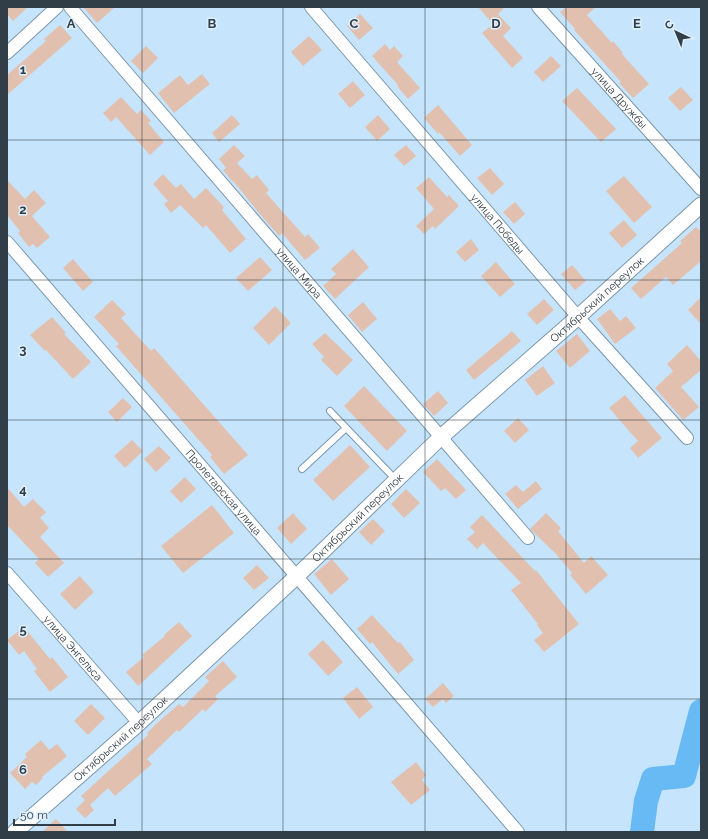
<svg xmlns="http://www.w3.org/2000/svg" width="708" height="839" font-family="Raleway,sans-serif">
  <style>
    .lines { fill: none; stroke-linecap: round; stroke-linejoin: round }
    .river { stroke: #67baf4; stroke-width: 24 }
    .building { fill: #e2c0af }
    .service-casing { stroke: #7b97ad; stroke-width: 8 }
    .minor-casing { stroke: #7b97ad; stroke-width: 14 }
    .tertiary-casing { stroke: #7b97ad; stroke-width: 17 }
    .service { stroke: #fff; stroke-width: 6 }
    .minor { stroke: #fff; stroke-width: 12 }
    .tertiary { stroke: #fff; stroke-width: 15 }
    .grid { fill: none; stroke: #323e47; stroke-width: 1; stroke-opacity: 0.55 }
    .labels { text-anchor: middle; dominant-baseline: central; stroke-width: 3; stroke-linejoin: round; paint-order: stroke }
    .street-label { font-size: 11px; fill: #323e47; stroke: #def0fe }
    .grid-label { font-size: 13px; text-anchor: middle; font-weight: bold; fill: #323e47; stroke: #def0fe; stroke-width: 3; stroke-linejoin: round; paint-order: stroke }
  </style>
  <rect width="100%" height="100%" fill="#c6e5fc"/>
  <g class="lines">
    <path class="river" d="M642 832 646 801 653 779 684 776 701 711"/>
  </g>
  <path class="building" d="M7 7H28L13 21 7 14Z
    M83 7H115L97 23Z
    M478 7H505L498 14 511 28 503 36 523 58 512 68 482 33 493 24Z
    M566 7H596L587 15 612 43 613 41 623 53 622 54 649 84 633 98 619 83 621 82 574 30 575 29 560 12Z
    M360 14 373 28 359 40 347 26Z
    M60 25 72 38 7 95V75L46 41 44 39Z
    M309 36 322 50 303 66 291 52Z
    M385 44 390 50 394 46 403 56 397 62 420 88 408 99 397 86 398 85 372 56Z
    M146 46 158 58 143 73 131 61Z
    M551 56 561 66 543 82 534 72Z
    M202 74 210 84 174 113 158 93 180 75 188 85Z
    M353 81 365 95 350 108 338 94Z
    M681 87 693 100 680 111 668 98Z
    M577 88 616 129 601 142 562 101Z
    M121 97 137 114 141 110 151 121 148 123 164 142 150 155 116 117 111 122 103 113Z
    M438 105 472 145 460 156 439 132 438 134 424 118Z
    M232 115 240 124 219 142 212 133Z
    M378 115 390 129 377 141 365 127Z
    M234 145 245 156 237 163 252 179 257 175 269 190 266 193 305 237 308 234 320 248 305 260 282 233 279 236 259 213 233 181H232L223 170 226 168 219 159Z
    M406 145 416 156 404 166 394 155Z
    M490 168 504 184 492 195 477 178Z
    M163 174 176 188 181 184 194 199 206 188 224 207 222 210 246 239 230 253 206 225 203 228 180 205 171 213 164 204 168 201 153 184Z
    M624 176 652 207 634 223 606 191Z
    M429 177 447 197 449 195 459 206 435 229 433 226 424 234 416 226 434 209 416 188Z
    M7 180 25 199 34 190 46 203 32 216 50 237 37 248 33 244 29 247 18 233 20 231 7 215Z
    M515 202 525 214 514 224 503 212Z
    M624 220 637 235 622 248 609 233Z
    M696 227 701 232V261L673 285 666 277 641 299 631 288 682 243 680 241Z
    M471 239 479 250 465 262 456 252Z
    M353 249 369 267 335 299 323 286 336 274 331 269Z
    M260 257 272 270 248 291 236 278Z
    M73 259 93 282 83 291 63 268Z
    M496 262 515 284 500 297 481 276Z
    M572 265 586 281 575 290 561 274Z
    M701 297V324L688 310Z
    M544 299 554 310 537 325 527 314Z
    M112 300 126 314 121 318 151 351 154 348 248 455 224 474 210 457 212 455 116 346 119 344 94 317Z
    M363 302 377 319 362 332 348 315Z
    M275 306 291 323 269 345 253 328Z
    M610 309 620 321 626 316 636 328 615 344 597 319Z
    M52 317 66 333 64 334 91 362 73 379 46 350 45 351 30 335Z
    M512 331 521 341 474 380 466 370Z
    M325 333 353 360 337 376 321 360 324 357 312 344Z
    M577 334 590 351 570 368 556 351Z
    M687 345 701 361V370L681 387 699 407 683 420 655 388 673 371 667 364Z
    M543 366 555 383 537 396 525 380Z
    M364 386 407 431 387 451 344 406Z
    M438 391 448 403 434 416 423 404Z
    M625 395 662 438 638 458 630 448 638 441 609 408Z
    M123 398 132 407 117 422 108 412Z
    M518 418 529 430 515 443 504 431Z
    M132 440 143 451 125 468 114 456Z
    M350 445 370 467 333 501 313 480Z
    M159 446 171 458 156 472 144 459Z
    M437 459 466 490 456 499 445 488 441 491 423 472Z
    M185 477 196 489 181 503 170 491Z
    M536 481 542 489 518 509 505 494 516 485 523 492Z
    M7 487 24 507 33 499 46 512 40 518 49 528 40 537 64 563 48 577 35 563 39 559 7 525Z
    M406 489 420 503 404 518 391 504Z
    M212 505 234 533 183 573 161 546Z
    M293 513 307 529 291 544 277 528Z
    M546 513 561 528 558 531 584 563 591 556 608 575 586 594 570 575 572 573 555 553 530 529Z
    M482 515 535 571 536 570 579 624 544 652 534 640 543 633 537 625 538 624 511 590 521 583 483 543 477 549 467 539 475 532 470 527Z
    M373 519 385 531 371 545 359 532Z
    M332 559 349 579 331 595 314 574Z
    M257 565 269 578 254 590 243 578Z
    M80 576 94 592 75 610 60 594Z
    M372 615 398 643 400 642 414 660 398 674 372 642 370 644 357 629Z
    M179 622 192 636 138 686 126 672 144 657 142 655 165 636 164 635Z
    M24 627 50 659 52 657 68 677 50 692 34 671 37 669 24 651 19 655 7 640Z
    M323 640 343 662 328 676 308 654Z
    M223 661 237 677 215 696 218 699 205 712 203 709 179 732 177 730 147 759 152 764 115 796 108 788 90 805 94 810 85 818 76 809 85 800 81 796 148 735 147 733 156 724 179 704 183 707 209 681 205 677Z
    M443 683 454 696 446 703 443 699 433 707 425 699Z
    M357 687 373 707 359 719 343 698Z
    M91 704 105 718 88 735 74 721Z
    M41 740 49 750 57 744 67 756 42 777 43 778 36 785 32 782 25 789 10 773 27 757 25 754Z
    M416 762 426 775 422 780 430 790 411 805 391 782Z
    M56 819 68 832H42Z"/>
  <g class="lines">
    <defs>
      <path id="service" d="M330 411 396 480
        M302 469 346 428"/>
      <g id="minor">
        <path id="s1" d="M70 7 528 538"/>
        <path id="s2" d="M311 7 578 317 687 438"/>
        <path id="s3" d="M538 7 701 189"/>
        <path d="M7 53 57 7"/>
        <path id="s4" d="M7 242 518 832"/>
        <path id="s5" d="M7 573 139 723"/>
      </g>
      <g id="tertiary">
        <path id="s6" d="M15 832 139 723 297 576 441 437 578 317 701 205"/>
      </g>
    </defs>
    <use href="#service" class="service-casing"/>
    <use href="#minor" class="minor-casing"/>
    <use href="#tertiary" class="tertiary-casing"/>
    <use href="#service" class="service"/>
    <use href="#minor" class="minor"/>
    <use href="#tertiary" class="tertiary"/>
  </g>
  <path class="grid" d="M142 7V832M283 7V832M425 7V832M566 7V832M7 140H701M7 280H701M7 420H701M7 559H701M7 699H701"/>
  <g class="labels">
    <g class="street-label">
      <text stroke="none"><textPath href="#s3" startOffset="122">улица Дружбы</textPath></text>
      <text stroke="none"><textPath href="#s2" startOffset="286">улица Победы</textPath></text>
      <text stroke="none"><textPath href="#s1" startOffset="351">улица Мира</textPath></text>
      <text stroke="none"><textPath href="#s6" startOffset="789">Октябрьский переулок</textPath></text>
      <text stroke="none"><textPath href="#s4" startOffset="331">Пролетарская улица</textPath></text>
      <text stroke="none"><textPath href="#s6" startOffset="465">Октябрьский переулок</textPath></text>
      <text stroke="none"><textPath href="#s5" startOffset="100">улица Энгельса</textPath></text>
      <text stroke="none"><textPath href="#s6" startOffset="141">Октябрьский переулок</textPath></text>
    </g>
  </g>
  <g class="grid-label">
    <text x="71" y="28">A</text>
    <text x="212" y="28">B</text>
    <text x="354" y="28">C</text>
    <text x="496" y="28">D</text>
    <text x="637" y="28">E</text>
    <text x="23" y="74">1</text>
    <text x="23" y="214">2</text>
    <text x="23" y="354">3</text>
    <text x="23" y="494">4</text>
    <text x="23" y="634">5</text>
    <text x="23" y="774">6</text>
  </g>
  <rect width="708" height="839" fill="none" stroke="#323e47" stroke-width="16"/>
  <g transform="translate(676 32) rotate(316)" stroke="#def0fe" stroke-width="3" paint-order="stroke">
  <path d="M0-3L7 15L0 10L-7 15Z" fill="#323e47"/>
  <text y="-6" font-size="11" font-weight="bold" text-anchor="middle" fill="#323e47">С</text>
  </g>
  <path d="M14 819v6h101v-6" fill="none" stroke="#323e47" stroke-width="2"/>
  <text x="20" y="819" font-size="12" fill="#323e47" stroke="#def0fe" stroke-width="3" paint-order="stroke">50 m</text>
</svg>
